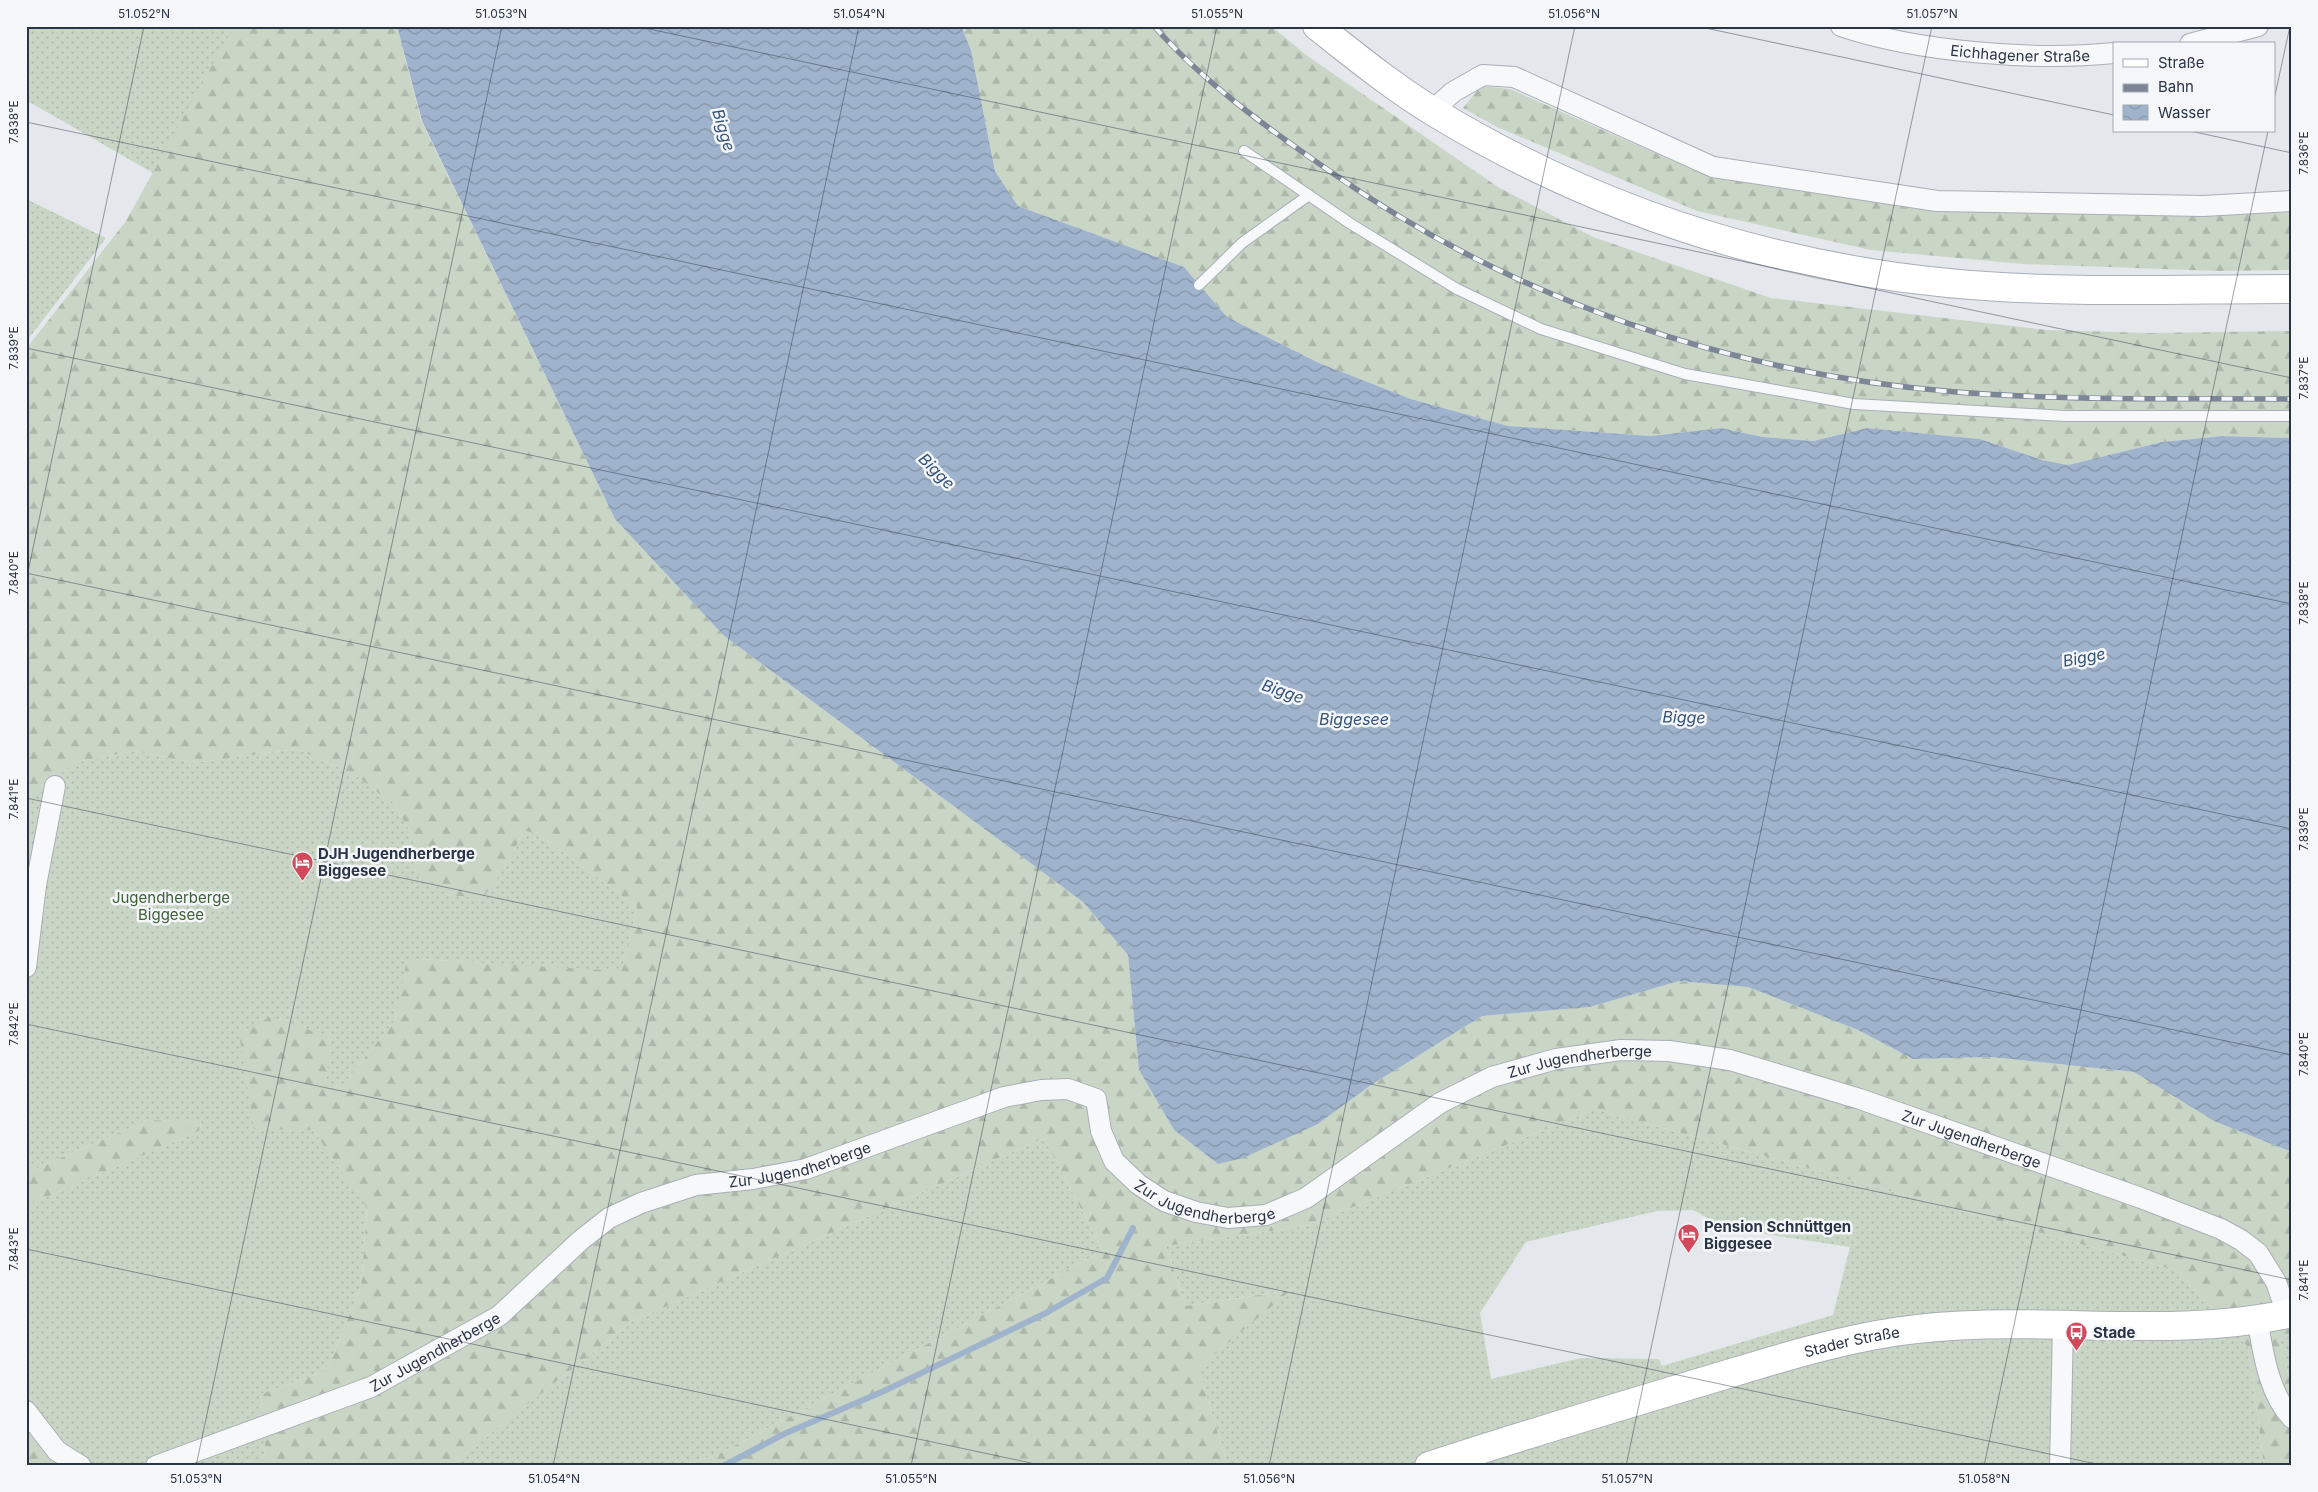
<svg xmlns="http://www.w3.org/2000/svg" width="2318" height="1492" font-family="Inter,sans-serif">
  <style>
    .grass { fill: url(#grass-dots); fill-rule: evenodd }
    .forest { fill: url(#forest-firs) }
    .water { fill: url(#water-waves) }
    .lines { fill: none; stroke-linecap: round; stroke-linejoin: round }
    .stream { stroke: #9fb4cc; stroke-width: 6 }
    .lane-casing { stroke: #a9aeb7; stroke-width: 12 }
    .street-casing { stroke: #a9aeb7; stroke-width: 22 }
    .secondary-casing { stroke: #a9aeb7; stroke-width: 30 }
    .lane { stroke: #f7f8fa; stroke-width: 10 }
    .street { stroke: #f7f8fa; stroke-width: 20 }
    .secondary { stroke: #fff; stroke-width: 28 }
    .rail-casing { stroke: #7d8696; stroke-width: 5.5 }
    .rail { stroke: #f4f6f9; stroke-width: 4; stroke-dasharray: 11; stroke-linecap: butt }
    .ticks { fill: none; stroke: #2b3445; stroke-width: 1; stroke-opacity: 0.45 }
    .labels { text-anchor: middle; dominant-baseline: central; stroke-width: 5; stroke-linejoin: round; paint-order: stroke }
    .street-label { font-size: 15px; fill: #2b3445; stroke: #f4f6f9 }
    .poi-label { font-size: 15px; font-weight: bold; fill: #2b3445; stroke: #f4f6f9; text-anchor: start }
    .park-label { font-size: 15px; fill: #3f6138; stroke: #f4f6f9 }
    .water-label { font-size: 16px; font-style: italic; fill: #34527a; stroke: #f4f6f9 }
    .neatline { fill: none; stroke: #2b3445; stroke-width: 2 }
    .ticks-label { font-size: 12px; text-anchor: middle; fill: #2b3445 }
  </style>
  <defs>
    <pattern id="grass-dots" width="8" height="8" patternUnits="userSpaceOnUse" patternTransform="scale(1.25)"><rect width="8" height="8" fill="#c9d6c5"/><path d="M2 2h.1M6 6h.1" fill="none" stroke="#adb8ab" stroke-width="1.8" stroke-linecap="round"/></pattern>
    <pattern id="forest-firs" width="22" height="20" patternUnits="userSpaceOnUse" patternTransform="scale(1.25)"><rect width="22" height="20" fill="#c9d6c5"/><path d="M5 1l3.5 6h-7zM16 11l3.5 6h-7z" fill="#adb8ab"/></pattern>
    <pattern id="water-waves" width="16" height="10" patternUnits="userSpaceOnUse" patternTransform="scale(1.25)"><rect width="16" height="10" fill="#9fb4cc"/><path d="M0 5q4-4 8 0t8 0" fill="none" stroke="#8293a7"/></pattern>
  </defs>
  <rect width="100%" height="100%" fill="#e4e7ec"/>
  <path class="grass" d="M26 26H235L153 173 26 100Z
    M26 199 106 238 26 342Z
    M297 749 355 775 394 805 413 836V869H504L524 831 537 833 637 907 621 972 419 959 407 964 395 1020 342 1086 325 1083 313 1130 367 1207 361 1287 326 1371 261 1394 266 1455 233 1466H62L26 1428V1206L199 1131 201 1122 148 1120 26 1173V798L76 762 135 751 194 763Z
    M1595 1109 2178 1271 2248 1347 2264 1466H1228L1198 1368 1290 1290 1186 1306 1166 1246 1306 1226ZM1693 1210 1726 1228 1850 1247 1833 1315 1662 1366 1659 1359 1581 1358 1491 1379 1480 1313 1526 1242 1657 1211Z
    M1044 1138 1103 1251 717 1455 678 1466H450L631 1322Z
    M2292 1336V1387L2279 1339Z"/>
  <path class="forest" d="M234 26H397L421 120 615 519 723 635 1083 902 1128 955 1139 1070 1174 1130 1218 1164 1318 1124 1368 1087 1482 1016 1590 1007 1679 981 1748 987 1858 1030 1913 1059 1991 1057 2134 1072 2216 1122 2292 1152V1336L2279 1339 2292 1387V1466H2264L2248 1347 2178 1271 1595 1109 1306 1226 1166 1246 1186 1306 1291 1290 1198 1368 1228 1466H678L717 1455 1103 1251 1044 1138 631 1322 450 1466H233L266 1455 261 1394 326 1371 361 1287 367 1208 313 1130 254 1129 239 1033 270 1017 331 1037 326 1082 342 1086 395 1020 406 964 419 959 621 971 637 907 537 833 524 831 504 869 482 899 452 895 413 869V836L394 805 355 775 297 749 194 763 135 751 76 762 26 798V349L126 221Z
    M961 26H1271L1306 55 1498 187 1593 237 1771 298 2046 330 2150 333 2292 331V438L2222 436 2162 442 2068 465 2042 460 1980 439 1867 428 1813 441 1763 437 1721 428 1651 436 1508 426 1411 399 1319 363 1227 317 1184 267 1018 206 995 171 971 50Z
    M1481 86 1510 89 1707 176 1934 211 2199 216 2292 212V270L2217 271 2023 264 1871 250 1697 211 1497 127 1463 108Z
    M148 1120 201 1122 199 1131 26 1206V1173Z
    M26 1428 62 1466H26Z"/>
  <path class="water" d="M397 26H961L971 50 995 171 1018 206 1184 267 1227 317 1319 363 1411 399 1508 426 1651 436 1721 428 1763 437 1813 441 1867 428 1980 439 2042 460 2068 465 2162 442 2222 436 2292 438V1152L2216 1122 2134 1072 1991 1057 1913 1059 1858 1030 1748 987 1679 981 1590 1007 1482 1016 1368 1087 1318 1124 1243 1158 1218 1164 1174 1130 1139 1070 1128 955 1083 902 723 635 615 519 422 121Z"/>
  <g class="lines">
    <path class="stream" d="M723 1466 784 1434 884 1391 1046 1313 1107 1278 1133 1228"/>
    <defs>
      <path id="lane" d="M1244 151 1351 224 1457 289 1541 329 1685 374 1854 404 2065 416H2292
        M1199 285 1242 243 1309 195"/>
      <g id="street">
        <path id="s1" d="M1841 26C1917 52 2034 61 2114 53"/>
        <path d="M2190 44 2258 26"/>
        <path d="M1432 111 1453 92 1483 75 1514 77 1713 167 1937 201 2203 206 2292 201"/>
        <path d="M26 967 36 885 55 786"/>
        <path d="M2257 1318C2263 1351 2268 1393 2292 1418"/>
        <path d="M26 1411 57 1451 81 1466"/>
        <path id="s2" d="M156 1466 371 1387 499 1316 581 1240 609 1218 641 1203 696 1185 753 1179 806 1169 1004 1097 1041 1090 1068 1089 1096 1099 1101 1131 1114 1161 1138 1184 1164 1201 1196 1212 1228 1218 1266 1215 1306 1198 1440 1103 1492 1077 1556 1059 1621 1050 1669 1051 1730 1060 1860 1099 2141 1198 2221 1229 2241 1240 2258 1253 2276 1282 2287 1314"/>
        <path d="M2060 1466 2063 1324"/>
      </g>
      <g id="secondary">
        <path d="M1317 26C1355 56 1393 87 1434 112 1592 208 1764 265 1948 283 2062 294 2178 289 2292 289"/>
        <path id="s3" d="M1429 1466C1515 1438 1601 1412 1688 1386 1756 1366 1823 1343 1894 1332 2025 1311 2161 1342 2292 1313"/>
      </g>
    </defs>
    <use href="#lane" class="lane-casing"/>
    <use href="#street" class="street-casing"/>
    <use href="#secondary" class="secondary-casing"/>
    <use href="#lane" class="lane"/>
    <use href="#street" class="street"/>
    <use href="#secondary" class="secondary"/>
    <defs>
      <path id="rail" d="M1154 26C1204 83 1269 129 1331 172 1515 301 1733 374 1956 392 2068 401 2180 398 2292 399"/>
    </defs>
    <use href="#rail" class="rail-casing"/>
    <use href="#rail" class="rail"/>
  </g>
  <path class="ticks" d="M635 26 2292 378M1696 26 2114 115M2274 100 2290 26M26 122 2292 604M2190 131 2292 153M26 348 2292 829M26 573 2292 1055M26 581 144 26M26 798 2292 1280M26 1024 2106 1466M26 1249 1045 1466M196 1466 502 26M553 1466 859 26M911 1466 1217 26M1269 1466 1575 26M1626 1466 1932 26M1984 1466 2268 131"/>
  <defs>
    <symbol id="hotel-pin" viewBox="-11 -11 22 30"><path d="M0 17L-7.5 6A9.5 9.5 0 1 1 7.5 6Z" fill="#d1495b" stroke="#f4f6f9"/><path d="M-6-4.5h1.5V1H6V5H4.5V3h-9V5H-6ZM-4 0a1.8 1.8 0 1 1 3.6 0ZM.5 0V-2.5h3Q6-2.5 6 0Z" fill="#fff"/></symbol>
    <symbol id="bus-pin" viewBox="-11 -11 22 30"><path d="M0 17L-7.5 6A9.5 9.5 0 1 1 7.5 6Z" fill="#d1495b" stroke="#f4f6f9"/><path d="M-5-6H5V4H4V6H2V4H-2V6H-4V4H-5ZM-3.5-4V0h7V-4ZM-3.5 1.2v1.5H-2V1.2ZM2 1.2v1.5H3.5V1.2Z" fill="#fff"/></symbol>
  </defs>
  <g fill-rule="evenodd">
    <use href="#hotel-pin" x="290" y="850" width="25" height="34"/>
    <use href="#hotel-pin" x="1676" y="1222" width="25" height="34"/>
    <use href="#bus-pin" x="2064" y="1320" width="25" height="34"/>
  </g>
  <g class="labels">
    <g class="street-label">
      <text stroke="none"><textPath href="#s1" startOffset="182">Eichhagener Straße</textPath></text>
      <text stroke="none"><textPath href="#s2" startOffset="1622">Zur Jugendherberge</textPath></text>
      <text stroke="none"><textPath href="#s2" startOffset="2028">Zur Jugendherberge</textPath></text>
      <text stroke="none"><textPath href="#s2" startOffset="722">Zur Jugendherberge</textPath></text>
      <text stroke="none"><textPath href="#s2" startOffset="1202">Zur Jugendherberge</textPath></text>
      <text stroke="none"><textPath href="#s3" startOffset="441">Stader Straße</textPath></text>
      <text stroke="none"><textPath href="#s2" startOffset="302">Zur Jugendherberge</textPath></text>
    </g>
    <g class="poi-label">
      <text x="318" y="853">DJH Jugendherberge<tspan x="318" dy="17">Biggesee</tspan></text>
      <text x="1704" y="1226">Pension Schnüttgen<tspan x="1704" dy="17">Biggesee</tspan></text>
      <text x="2093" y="1332">Stade</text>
    </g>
    <g class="park-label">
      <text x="171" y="897">Jugendherberge<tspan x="171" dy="17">Biggesee</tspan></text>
    </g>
    <g class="water-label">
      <text transform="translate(724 130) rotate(73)">Bigge</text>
      <text transform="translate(937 471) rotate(45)">Bigge</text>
      <text transform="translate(2084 657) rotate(-11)">Bigge</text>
      <text transform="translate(1283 691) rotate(19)">Bigge</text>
      <text transform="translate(1684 717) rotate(1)">Bigge</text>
      <text x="1354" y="719">Biggesee</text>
    </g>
  </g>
  <rect width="2318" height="1492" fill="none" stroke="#f4f6f9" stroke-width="55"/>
  <rect x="2113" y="42" width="162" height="90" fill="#f4f6f9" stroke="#a4a8b1"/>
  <rect x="2123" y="59" width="25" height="8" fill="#ffffff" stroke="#a4a8b1"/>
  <text x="2158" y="68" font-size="15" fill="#2b3445">Straße</text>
  <rect x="2123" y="84" width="25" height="8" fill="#7d8696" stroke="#a4a8b1"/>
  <text x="2158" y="92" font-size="15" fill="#2b3445">Bahn</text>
  <rect x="2123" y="105" width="25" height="15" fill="url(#water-waves)" stroke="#a4a8b1"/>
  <text x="2158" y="118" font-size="15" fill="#2b3445">Wasser</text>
  <rect x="28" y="28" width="2262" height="1436" class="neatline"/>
  <g class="ticks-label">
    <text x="144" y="18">51.052°N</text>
    <text x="501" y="18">51.053°N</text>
    <text x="859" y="18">51.054°N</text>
    <text x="1217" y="18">51.055°N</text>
    <text x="1574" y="18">51.056°N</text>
    <text x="1932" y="18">51.057°N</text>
    <text transform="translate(14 122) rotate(-90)" y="4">7.838°E</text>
    <text transform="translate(2304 153) rotate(-90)" y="4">7.836°E</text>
    <text transform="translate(14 348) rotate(-90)" y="4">7.839°E</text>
    <text transform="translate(2304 378) rotate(-90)" y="4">7.837°E</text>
    <text transform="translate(14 573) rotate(-90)" y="4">7.840°E</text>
    <text transform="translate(2304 603) rotate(-90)" y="4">7.838°E</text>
    <text transform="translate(14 799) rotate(-90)" y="4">7.841°E</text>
    <text transform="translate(2304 829) rotate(-90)" y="4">7.839°E</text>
    <text transform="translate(14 1024) rotate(-90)" y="4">7.842°E</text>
    <text transform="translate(2304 1054) rotate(-90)" y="4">7.840°E</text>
    <text transform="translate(14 1249) rotate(-90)" y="4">7.843°E</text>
    <text transform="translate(2304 1280) rotate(-90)" y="4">7.841°E</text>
    <text x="196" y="1483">51.053°N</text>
    <text x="554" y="1483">51.054°N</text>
    <text x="911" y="1483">51.055°N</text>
    <text x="1269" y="1483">51.056°N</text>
    <text x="1627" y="1483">51.057°N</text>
    <text x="1984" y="1483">51.058°N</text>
  </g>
</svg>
